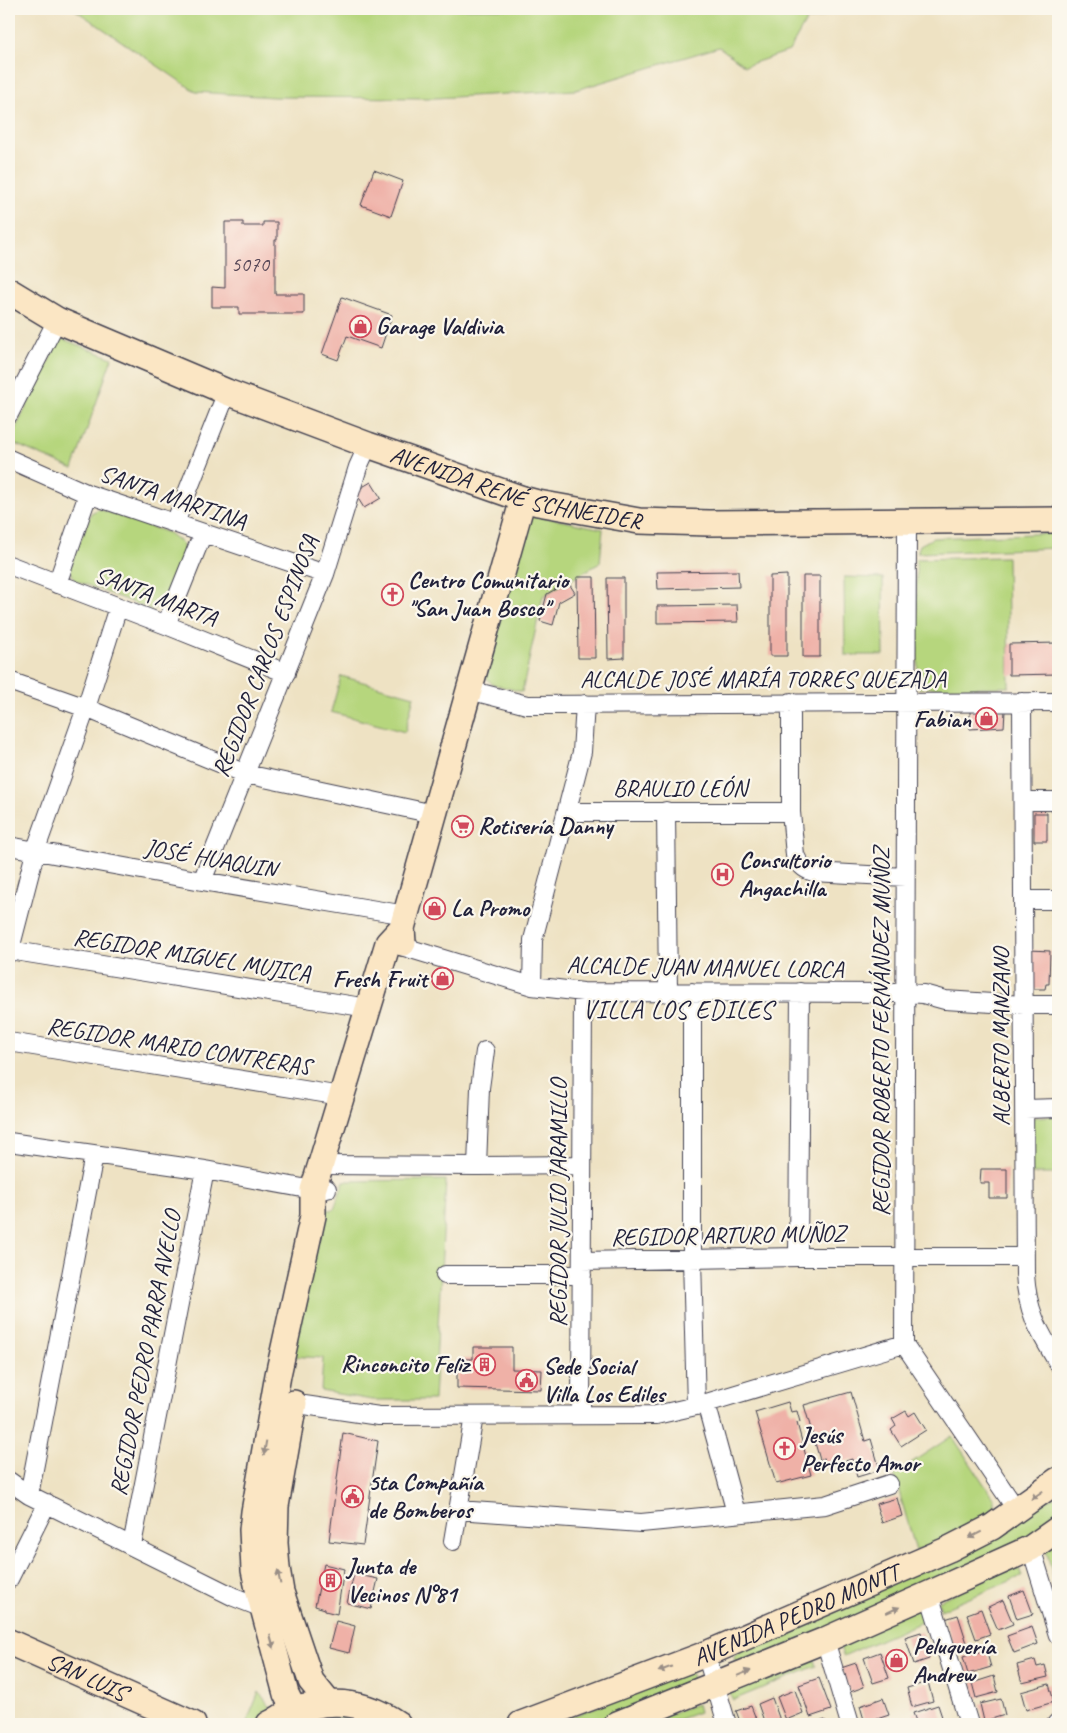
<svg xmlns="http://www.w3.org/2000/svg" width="1067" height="1733" font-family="Caveat,sans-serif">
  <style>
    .green { fill: #b6d67d; stroke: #6c7c5c }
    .building { fill: #efb1a7 }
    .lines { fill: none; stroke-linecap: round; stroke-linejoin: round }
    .street-casing { stroke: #413f4f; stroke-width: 20 }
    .secondary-casing { stroke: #413f4f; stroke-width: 28 }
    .street { stroke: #fff; stroke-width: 18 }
    .secondary { stroke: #fbe6c4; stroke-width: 25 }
    .oneway { fill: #998e86 }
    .labels { text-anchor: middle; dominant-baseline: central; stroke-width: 4.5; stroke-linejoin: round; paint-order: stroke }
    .number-label { font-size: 21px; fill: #554656 }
    .poi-label { font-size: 24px; font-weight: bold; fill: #22223b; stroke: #fbf7ec; text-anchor: start }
    .street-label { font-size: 24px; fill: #22223b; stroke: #fbf7ec }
    .neighbourhood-label { font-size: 25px; letter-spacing: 1px; fill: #22223b; stroke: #fbf7ec }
  </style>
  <rect width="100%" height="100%" fill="#fbf7ec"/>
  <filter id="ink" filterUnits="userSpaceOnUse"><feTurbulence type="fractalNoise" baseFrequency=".02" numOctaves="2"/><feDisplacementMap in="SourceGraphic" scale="10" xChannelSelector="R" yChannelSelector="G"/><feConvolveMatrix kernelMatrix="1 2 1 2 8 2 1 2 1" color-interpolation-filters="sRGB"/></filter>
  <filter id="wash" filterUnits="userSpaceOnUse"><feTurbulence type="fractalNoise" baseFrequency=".0096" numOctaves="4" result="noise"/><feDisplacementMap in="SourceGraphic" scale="20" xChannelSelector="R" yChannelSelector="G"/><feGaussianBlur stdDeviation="1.12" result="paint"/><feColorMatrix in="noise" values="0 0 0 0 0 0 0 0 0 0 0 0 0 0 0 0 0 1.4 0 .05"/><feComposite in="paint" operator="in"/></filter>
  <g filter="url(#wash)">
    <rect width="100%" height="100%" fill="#eee2c3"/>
    <path class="green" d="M74 9H832L824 16 806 21 789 51 745 66 719 47 576 90 435 98 274 97 196 92Z
      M60 338 112 358 73 469 15 444 12 436Z
      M99 509 169 533 183 544 184 555 165 603 152 610 74 580 70 568 91 513Z
      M528 514 603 529 600 563 543 596 522 692 492 684 486 677Z
      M1058 533V548L917 553 920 545 933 538Z
      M1007 557 1009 687 918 688 916 559Z
      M844 577 883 578 884 655H845Z
      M341 676 414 696 405 732 331 712Z
      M1058 1115V1174H1027L1028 1118Z
      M446 1180 434 1400H372L321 1391 323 1358 290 1356 316 1213 334 1209 344 1181Z
      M952 1436 994 1499V1510L983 1522 916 1551 894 1474Z
      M1058 1495V1518L1024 1543 740 1666 735 1661 734 1657 739 1651Z
      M1058 1543V1593L1046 1550Z
      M1017 1564 1022 1576 941 1610 938 1601Z
      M919 1607 924 1621 843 1656 839 1643Z
      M811 1652 816 1666 733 1700 727 1688Z
      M690 1671 693 1677 691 1682 594 1724H552Z
      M259 1692 275 1713 269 1724H246Z
      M697 1704 699 1712 666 1724H641Z
      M327 1715H349L376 1724H294L304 1719Z"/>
    <g id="blocks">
      <path class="building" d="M374 170 403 181 391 216 361 205Z
        M225 222H243V226H263V222H277V240H275V294H304V314H239V307H212V287L225 288Z
        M342 297 392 315 381 348 347 336 338 360 322 354Z
        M371 482 381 498 364 508 354 492Z
        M738 571 739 587 658 589 657 572Z
        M787 575V656H770V576Z
        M803 576H820V657H803Z
        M577 577H594L595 658H578Z
        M607 578H624V658L608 659Z
        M568 582 575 593 559 602 553 625 540 621 547 594Z
        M737 605 738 622 657 623V606Z
        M1058 643V674L1009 675V644Z
        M970 711H1005L1004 727 970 729Z
        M1034 813H1047V841H1034Z
        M1030 950 1050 951 1049 984H1046L1045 989H1029Z
        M981 1169H1007V1198H989V1183H980Z
        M473 1347H512V1369L542 1370 541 1390 457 1388V1359H473Z
        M851 1392 865 1441 871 1439 880 1470 857 1477 852 1459 826 1467 824 1458 820 1460 804 1405Z
        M788 1402 791 1412 797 1411 800 1422 797 1423 811 1475 776 1484 755 1412Z
        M906 1411 909 1416 915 1412 926 1430 901 1446 891 1430 896 1426 892 1419Z
        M343 1433 378 1441 363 1545 329 1541Z
        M897 1498 902 1516 882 1523 876 1504Z
        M324 1564 344 1569 337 1614 325 1611V1609L315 1606Z
        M354 1574 378 1579 371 1609 347 1603Z
        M1024 1590 1033 1614 1017 1619 1009 1596Z
        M1003 1600 1013 1624 998 1630 988 1607Z
        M981 1609 990 1634 976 1639 967 1614Z
        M958 1615 967 1643 954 1647 945 1619Z
        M336 1621 355 1626 349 1653 329 1648Z
        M1032 1627 1038 1644 1014 1653 1007 1636Z
        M921 1632 929 1659 914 1664 905 1637Z
        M986 1650 991 1667 968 1674 963 1657Z
        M880 1652 889 1678 873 1683 864 1658Z
        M1035 1660 1037 1667 1045 1665 1048 1677 1022 1683 1017 1665Z
        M856 1663 864 1687 850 1692 841 1668Z
        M994 1676 998 1692 976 1698 972 1683Z
        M819 1678 831 1710 810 1717 799 1685Z
        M928 1682 933 1701 912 1707 907 1688Z
        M1049 1684 1054 1702 1026 1710 1021 1692Z
        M795 1690 803 1713 786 1720 777 1697Z
        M772 1698 781 1723 765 1724 758 1704Z
        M883 1698 889 1715 865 1723 860 1706Z
        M1001 1699 1005 1715 984 1721 980 1704Z
        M938 1705 944 1723 917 1724 913 1713Z
        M751 1706 758 1724H741L736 1711Z
        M825 1720 826 1724H812Z"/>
    </g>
  </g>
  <g filter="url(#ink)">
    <use href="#blocks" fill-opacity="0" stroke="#413f4f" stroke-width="1"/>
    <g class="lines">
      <defs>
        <path id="street" d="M9 414 57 320
          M9 459 88 494 325 574
          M907 521 904 1344 1016 1509
          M175 523 227 392
          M9 565 166 625 286 673
          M57 584 88 494
          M166 625 203 533
          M9 681 86 708 246 774 434 814
          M469 690 527 705 1058 702
          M791 702V812L795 855C799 864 803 869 813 872L905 877
          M1022 702 1025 1274C1027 1312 1039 1331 1058 1363
          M1023 801H1058
          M666 811 668 993
          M568 812H791
          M9 846 202 881 406 915
          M202 881 325 574 358 467 368 445
          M1024 900H1058
          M391 943 532 986 583 992 905 993 923 994 945 1000 1024 1005H1058
          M9 950 368 1008
          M9 953 36 849 86 708 118 607
          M532 986 533 940 582 752 585 704
          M692 992V1259L696 1406
          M9 1042 341 1096
          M1025 1109 1058 1108
          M9 1142 205 1170 313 1190 327 1189
          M320 1165 477 1166 582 1165
          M477 1166 480 1088 485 1051
          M798 1257 800 992
          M582 1261 798 1257H1025
          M445 1275H582
          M284 1402 379 1416 656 1415 696 1406 904 1344
          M706 1403 736 1513
          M581 1415 583 992
          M9 1481 29 1495 234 1597 270 1611
          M29 1495 94 1155
          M458 1510 641 1523 825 1505 889 1484
          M453 1541 474 1416
          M132 1545 205 1170
          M1031 1548 1058 1635
          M9 1579 47 1503
          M929 1594 969 1724
          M825 1640 850 1724
          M706 1654 727 1724
          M1056 1724 1058 1722"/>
        <g id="secondary">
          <path id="s1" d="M9 291 57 320 227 392 368 445 523 499 538 503 639 521 709 523 1058 520"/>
          <path d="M403 943 402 928 523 499"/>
          <path d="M294 1403 276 1506 275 1543 277 1568 281 1592 311 1681 328 1702"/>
          <path id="s2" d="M9 1642 193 1724"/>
          <path d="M294 1710 286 1694 258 1589 254 1570 252 1530 254 1512 278 1375 313 1216V1190L388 943 402 928"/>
          <path d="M269 1724C277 1720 285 1714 293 1710 299 1708 306 1707 312 1706 343 1699 372 1706 398 1724"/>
          <path id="s3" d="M521 1724 706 1654 949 1549 992 1527 1058 1480"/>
          <path d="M617 1724 825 1640 929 1594 1031 1548 1058 1529"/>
        </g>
      </defs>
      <use href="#street" class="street-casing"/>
      <use href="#secondary" class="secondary-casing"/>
      <use href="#street" class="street"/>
      <use href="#secondary" class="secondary"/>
    </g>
    <defs><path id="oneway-solid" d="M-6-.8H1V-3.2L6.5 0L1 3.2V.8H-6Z" transform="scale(1.25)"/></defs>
    <g class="oneway">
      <use href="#oneway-solid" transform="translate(265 1448) rotate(100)"/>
      <use href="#oneway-solid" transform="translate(1037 1495) rotate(145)"/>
      <use href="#oneway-solid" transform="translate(975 1535) rotate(153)"/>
      <use href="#oneway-solid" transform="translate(279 1577) rotate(-101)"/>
      <use href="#oneway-solid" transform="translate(893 1610) rotate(-24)"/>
      <use href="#oneway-solid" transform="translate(272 1642) rotate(75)"/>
      <use href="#oneway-solid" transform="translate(665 1669) rotate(159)"/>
      <use href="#oneway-solid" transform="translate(744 1673) rotate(-22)"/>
    </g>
  </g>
  <defs>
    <symbol id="shop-ring" viewBox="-11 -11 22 22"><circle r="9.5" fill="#fbf7ec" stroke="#d1495b" stroke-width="1.5"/><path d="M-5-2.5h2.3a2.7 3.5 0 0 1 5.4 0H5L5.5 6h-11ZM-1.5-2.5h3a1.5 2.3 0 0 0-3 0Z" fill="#d1495b"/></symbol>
    <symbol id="church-ring" viewBox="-11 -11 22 22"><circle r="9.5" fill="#fbf7ec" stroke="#d1495b" stroke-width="1.5"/><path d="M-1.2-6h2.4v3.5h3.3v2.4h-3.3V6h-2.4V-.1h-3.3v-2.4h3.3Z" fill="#d1495b"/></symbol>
    <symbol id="supermarket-ring" viewBox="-11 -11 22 22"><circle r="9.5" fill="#fbf7ec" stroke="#d1495b" stroke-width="1.5"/><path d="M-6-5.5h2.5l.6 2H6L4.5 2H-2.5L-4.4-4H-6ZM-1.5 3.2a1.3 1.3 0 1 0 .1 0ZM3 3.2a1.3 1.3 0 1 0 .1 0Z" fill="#d1495b"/></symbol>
    <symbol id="hospital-ring" viewBox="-11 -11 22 22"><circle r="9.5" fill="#fbf7ec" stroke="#d1495b" stroke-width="1.5"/><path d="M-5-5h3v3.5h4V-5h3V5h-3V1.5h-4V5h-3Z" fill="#d1495b"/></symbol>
    <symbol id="building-ring" viewBox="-11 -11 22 22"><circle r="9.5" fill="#fbf7ec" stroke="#d1495b" stroke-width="1.5"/><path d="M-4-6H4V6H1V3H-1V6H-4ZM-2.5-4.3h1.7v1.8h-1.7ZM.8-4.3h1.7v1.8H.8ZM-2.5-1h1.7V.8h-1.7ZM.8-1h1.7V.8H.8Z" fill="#d1495b"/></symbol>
    <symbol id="civic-ring" viewBox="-11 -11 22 22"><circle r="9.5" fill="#fbf7ec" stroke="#d1495b" stroke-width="1.5"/><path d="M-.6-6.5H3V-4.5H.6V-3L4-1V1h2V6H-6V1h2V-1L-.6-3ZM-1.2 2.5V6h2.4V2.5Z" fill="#d1495b"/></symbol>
  </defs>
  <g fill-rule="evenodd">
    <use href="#shop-ring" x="348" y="314" width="25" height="25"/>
    <use href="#church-ring" x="380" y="582" width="25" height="25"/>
    <use href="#shop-ring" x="974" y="706" width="25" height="25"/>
    <use href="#supermarket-ring" x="450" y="814" width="25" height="25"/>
    <use href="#hospital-ring" x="710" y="862" width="25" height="25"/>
    <use href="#shop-ring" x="422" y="896" width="25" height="25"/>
    <use href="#shop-ring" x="430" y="966" width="25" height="25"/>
    <use href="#building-ring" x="472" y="1352" width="25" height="25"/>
    <use href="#civic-ring" x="514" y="1368" width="25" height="25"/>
    <use href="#church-ring" x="772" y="1436" width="25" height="25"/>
    <use href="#civic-ring" x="340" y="1484" width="25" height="25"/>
    <use href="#building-ring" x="318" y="1568" width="25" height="25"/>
    <use href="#shop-ring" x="884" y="1648" width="25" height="25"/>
  </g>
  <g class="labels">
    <g class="number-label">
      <text x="250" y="264">5070</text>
    </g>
    <g class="poi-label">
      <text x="376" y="326">Garage Valdivia</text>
      <text x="408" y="580">Centro Comunitario<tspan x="408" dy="28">"San Juan Bosco"</tspan></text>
      <text x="971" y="719" text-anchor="end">Fabian</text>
      <text x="478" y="826">Rotisería Danny</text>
      <text x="739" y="860">Consultorio<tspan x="739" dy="28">Angachilla</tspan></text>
      <text x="451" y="908">La Promo</text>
      <text x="427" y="979" text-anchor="end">Fresh Fruit</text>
      <text x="469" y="1364" text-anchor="end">Rinconcito Feliz</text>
      <text x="543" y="1366">Sede Social<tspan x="543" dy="28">Villa Los Ediles</tspan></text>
      <text x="801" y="1435">Jesús<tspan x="801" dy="28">Perfecto Amor</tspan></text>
      <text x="368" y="1482">5ta Compañía<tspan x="368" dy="28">de Bomberos</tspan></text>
      <text x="347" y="1566">Junta de<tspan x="347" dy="28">Vecinos N°81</tspan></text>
      <text x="913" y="1646">Peluquería<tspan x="913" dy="28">Andrew</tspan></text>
    </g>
    <g class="street-label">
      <text stroke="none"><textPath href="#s1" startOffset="546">AVENIDA RENÉ SCHNEIDER</textPath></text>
      <text transform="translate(173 497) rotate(19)">SANTA MARTINA</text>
      <text transform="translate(156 596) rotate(21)">SANTA MARTA</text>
      <text transform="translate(265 656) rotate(-69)">REGIDOR CARLOS ESPINOSA</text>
      <text x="763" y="679">ALCALDE JOSÉ MARÍA TORRES QUEZADA</text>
      <text x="680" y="788">BRAULIO LEÓN</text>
      <text transform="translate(211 858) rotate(10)">JOSÉ HUAQUIN</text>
      <text transform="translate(192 955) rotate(9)">REGIDOR MIGUEL MUJICA</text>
      <text transform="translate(705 967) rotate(1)">ALCALDE JUAN MANUEL LORCA</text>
      <text transform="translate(881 1032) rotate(-90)">REGIDOR ROBERTO FERNÁNDEZ MUÑOZ</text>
      <text transform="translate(1001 1037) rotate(-90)">ALBERTO MANZANO</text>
      <text transform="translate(179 1046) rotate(9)">REGIDOR MARIO CONTRERAS</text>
      <text transform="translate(558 1203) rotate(-90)">REGIDOR JULIO JARAMILLO</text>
      <text transform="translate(728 1235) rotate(-1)">REGIDOR ARTURO MUÑOZ</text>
      <text transform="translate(145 1353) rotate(-79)">REGIDOR PEDRO PARRA AVELLO</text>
      <text stroke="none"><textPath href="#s3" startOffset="296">AVENIDA PEDRO MONTT</textPath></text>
      <text stroke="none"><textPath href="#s2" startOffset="85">SAN LUIS</textPath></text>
    </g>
    <g class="neighbourhood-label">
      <text x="678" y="1010">VILLA LOS EDILES</text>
    </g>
  </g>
  <rect width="1067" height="1733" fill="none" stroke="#fbf7ec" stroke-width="30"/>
</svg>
